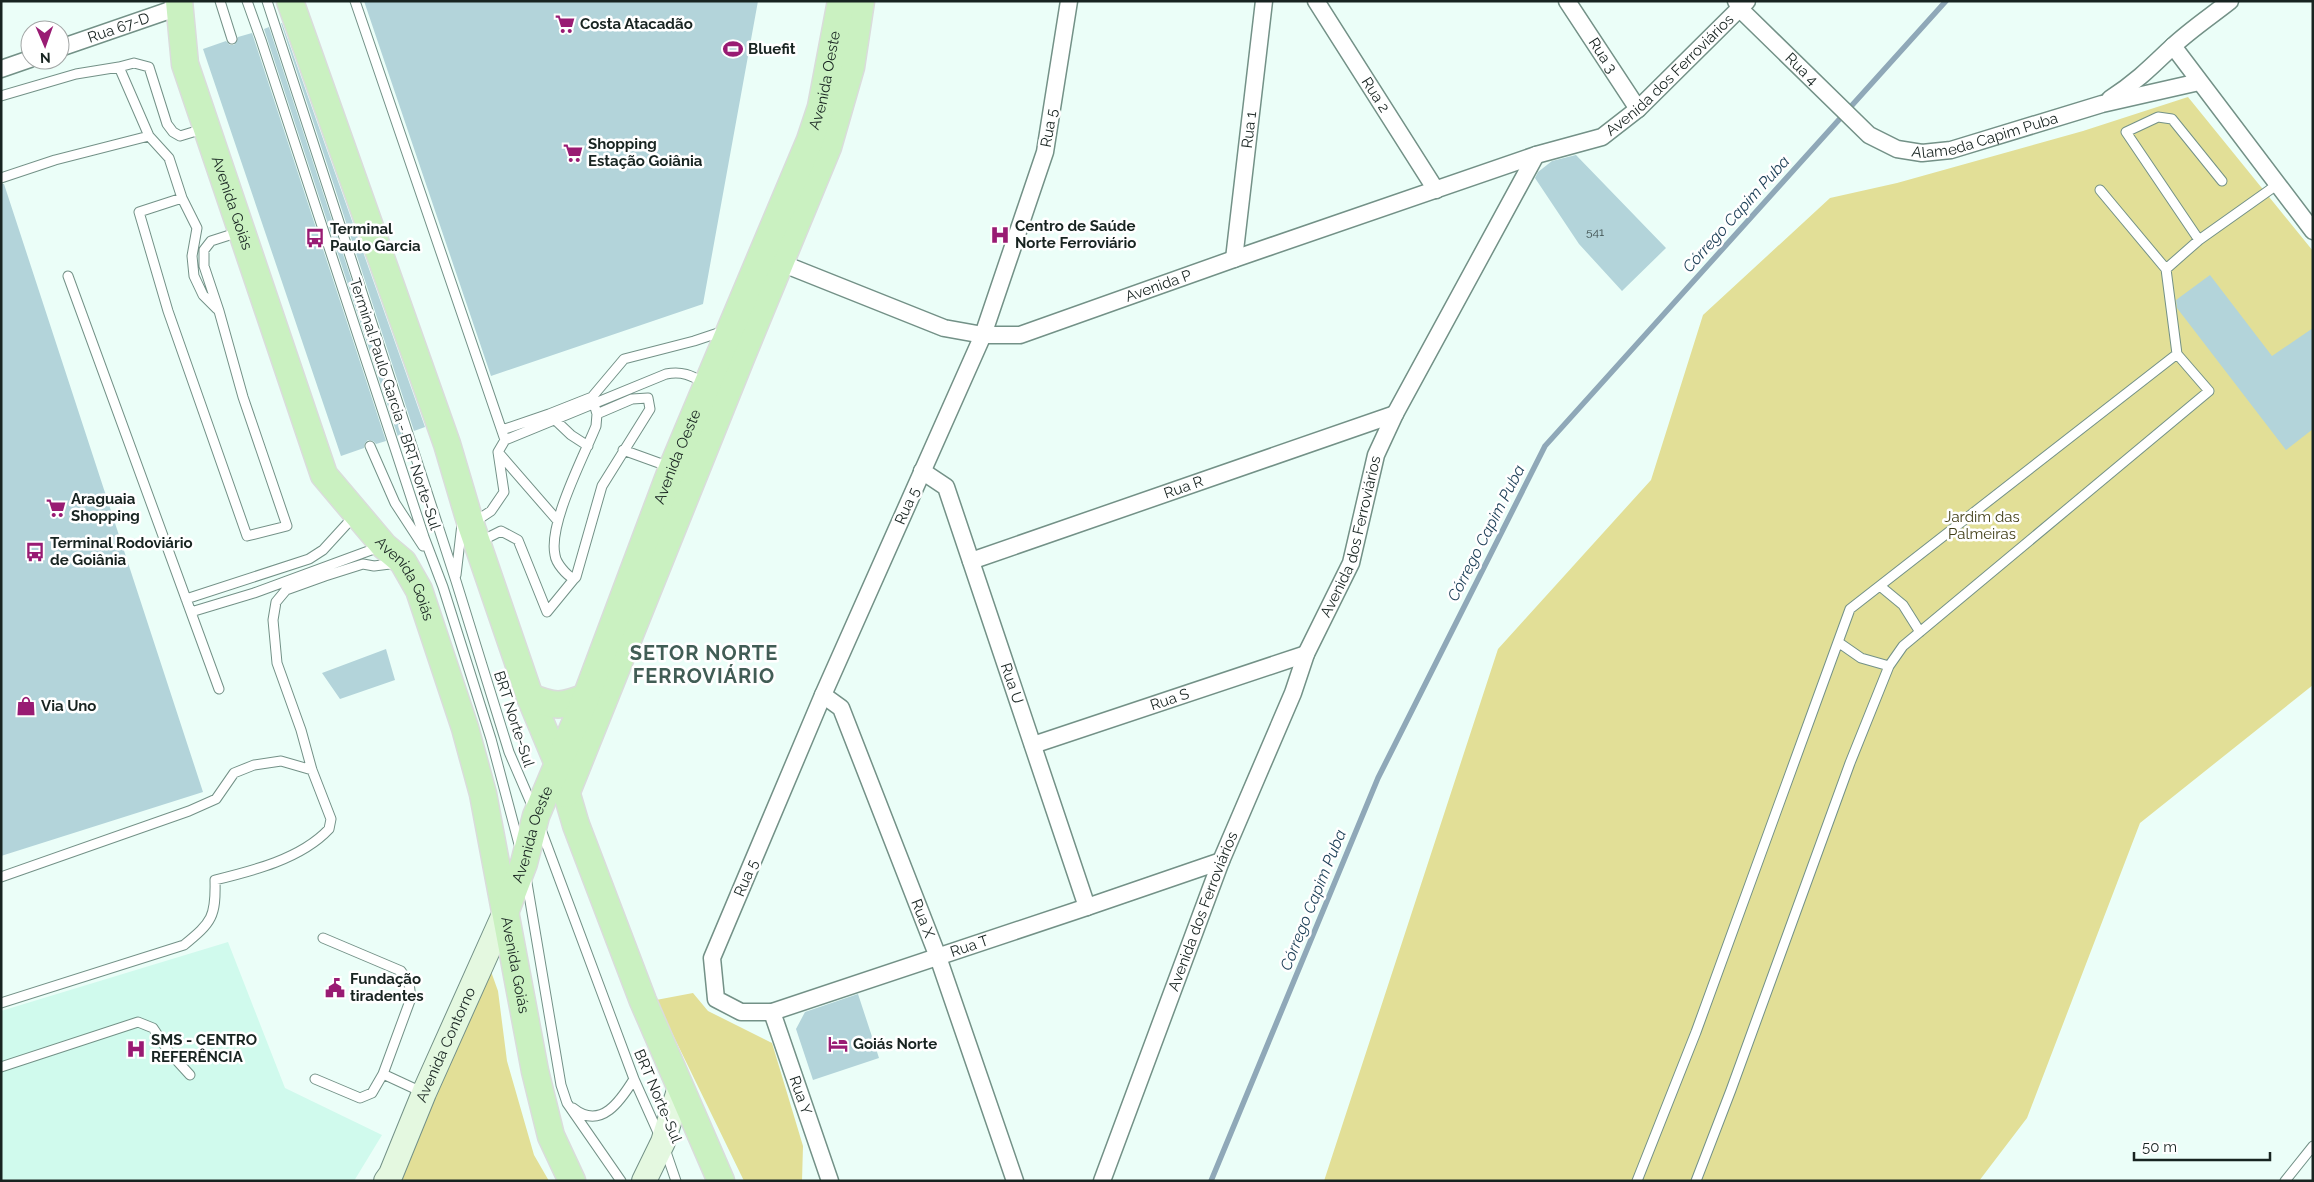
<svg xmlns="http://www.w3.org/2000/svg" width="2314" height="1182" font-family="Raleway,sans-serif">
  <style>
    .built { fill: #d0faed }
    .green { fill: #e2df97 }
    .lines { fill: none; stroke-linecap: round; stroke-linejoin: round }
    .stream { stroke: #8fa8b8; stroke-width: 5.5 }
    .building { fill: #b3d4da }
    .service-casing { stroke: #739187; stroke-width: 11 }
    .minor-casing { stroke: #739187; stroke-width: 19 }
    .secondary-casing { stroke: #739187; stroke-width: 26 }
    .primary-casing { stroke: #dadcdb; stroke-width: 29 }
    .service { stroke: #fff; stroke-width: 9 }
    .minor { stroke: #fff; stroke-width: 16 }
    .secondary { stroke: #e4f8e0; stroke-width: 24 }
    .primary { stroke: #caf1c1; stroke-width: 26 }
    .labels { text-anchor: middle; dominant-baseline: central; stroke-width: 5; stroke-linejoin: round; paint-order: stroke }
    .number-label { font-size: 12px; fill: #3f504f }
    .poi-label { font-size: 15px; font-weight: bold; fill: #182421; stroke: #fff; text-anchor: start }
    .street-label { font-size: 15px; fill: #182421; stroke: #fff }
    .park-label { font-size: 15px; fill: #413e17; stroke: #fff }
    .water-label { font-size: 16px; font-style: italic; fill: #1e4058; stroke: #fff }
    .district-label { font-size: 20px; font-weight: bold; letter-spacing: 1px; fill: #415d55; stroke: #fff }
  </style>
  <rect width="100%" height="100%" fill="#ebfef8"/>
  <path class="built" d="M228 942 285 1088 382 1135 354 1181H1V1011Z"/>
  <path class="green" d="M2188 97 2313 251V685L2140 823 2027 1118 1979 1181H1324L1498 649 1651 480 1703 315 1830 198 1897 183 2083 131Z
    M488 963 498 991 507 1061 534 1155 549 1181H397Z
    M693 993 708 1011 772 1043 803 1146 802 1181H744L656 1000Z"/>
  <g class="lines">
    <path class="stream" d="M1211 1181 1378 778 1545 446 1946 1"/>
  </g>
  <path class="building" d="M364 1H758L703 304 491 376Z
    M281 23H282L425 427 414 431Z
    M269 27 402 435 398 437 264 29Z
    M252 33 386 441 376 444 373 441 368 440 365 443 364 448 341 456 203 49 226 41 230 45H234L238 37Z
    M1576 155 1666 248 1622 291 1579 244 1535 178 1538 172 1552 161Z
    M1 184H4L203 792 1 856Z
    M2210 275 2272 356 2313 328V429L2286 450 2177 308 2176 300Z
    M386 649 395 680 340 699 322 673Z
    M858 994 879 1058 813 1080 796 1029 805 1012Z"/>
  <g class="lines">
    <defs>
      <path id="service" d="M220 1 232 39
        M247 1 261 40 424 537 443 587 491 739 520 848
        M267 1 456 581 509 752 534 810
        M355 1 505 440 498 452 504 492 491 511 473 523
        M119 67 134 63 149 67 167 124 173 132 180 136 203 129
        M1 96 76 74 119 67 149 136 169 158 182 198 197 228 192 256 194 276 203 295 217 309
        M1 178 55 160 149 136
        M2100 190 2166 269
        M182 198 139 212 168 311 247 536 287 526 243 397 219 311 204 266V250L211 241 239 232
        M2199 240 2126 132 2158 117 2172 119 2222 181
        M68 276 219 689
        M592 397 597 414 596 426C584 456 548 524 555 555 556 563 566 575 574 579L576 577 602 486 650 409 648 398 632 399 597 414
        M551 416 571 435 588 446
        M502 430 549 414 592 397 624 359 694 341 724 331
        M505 440 666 374C682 371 691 375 704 383
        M370 446 395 503 423 546
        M623 450 670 467
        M498 452 557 520
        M479 542 501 531 518 540 547 612 574 579
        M456 575 462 524
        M1880 586 1903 605 1920 632
        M186 599 309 559 323 550 355 515
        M191 612 254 593 382 546
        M1838 642 1861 658 1889 666
        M540 827 634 1079 660 1137
        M1 877 189 811 216 799 234 773 254 765 281 761 312 770
        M526 877 561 1085 567 1103 621 1181
        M1 1003 184 945C212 922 216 917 215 880 252 871 301 859 329 829L331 819 312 770 301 730 277 663 273 620 276 602 286 590 325 576 363 564 374 566 398 563
        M1 1067 138 1022 153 1028 169 1052 190 1075
        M383 1074 424 1093
        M315 1079 360 1098 372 1093 383 1074 411 998 409 983 401 971 323 938
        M573 1108C601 1131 621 1100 634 1079
        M665 1149 676 1181
        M1637 1181 1696 1032 1850 609 2177 354
        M1696 1181 1731 1090 1850 763 1889 666 1903 646 2209 391 2177 354 2166 269 2199 240 2278 184
        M2285 1181 2313 1146"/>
      <g id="minor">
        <path id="s1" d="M1069 1 1045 152 983 335 823 695 712 958 716 999 741 1012H772L1087 907 1221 861"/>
        <path id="s2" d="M1316 1 1436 190"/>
        <path id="s3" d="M1567 1 1638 109"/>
        <path id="s4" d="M1736 1 1740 9 1869 135 1897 149 1922 153 1951 150 2102 104 2199 82"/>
        <path d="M2173 46 2313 231"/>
        <path id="s5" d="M60 48 179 7"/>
        <path d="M1 69 30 59"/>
        <path d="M2110 99C2136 82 2150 68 2172 47 2190 30 2211 16 2230 1"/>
        <path id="s6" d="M1234 259 1264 1"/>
        <path id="s7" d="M781 263 944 328 983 335H1020L1234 259 1536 155 1602 137 1638 109 1747 1"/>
        <path id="s8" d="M922 471 946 487 1087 907"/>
        <path id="s9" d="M971 561 1395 414"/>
        <path id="s10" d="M823 695 841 708 938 957 1015 1181"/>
        <path id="s11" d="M1033 745 1306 654"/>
        <path id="s12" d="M772 1012 830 1181"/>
        <path id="s13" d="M1102 1181 1221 861 1293 693 1306 654 1351 563 1376 455 1395 414 1536 155"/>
      </g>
      <g id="secondary">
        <path id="s14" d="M386 1181 391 1174 424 1093 506 910"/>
        <path d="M644 1181 663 1142 680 1087"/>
      </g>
      <g id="primary">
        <path id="s15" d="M179 1 185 64 324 475 384 546 403 562 419 590 465 728 483 794 535 1071 551 1136 572 1181"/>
        <path d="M290 1 447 444 471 525 530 697 558 764 576 825 643 1001 721 1181"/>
        <path d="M530 697C555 707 561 707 586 697"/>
        <path d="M566 794 741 358 828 147 851 67 861 1"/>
        <path id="s16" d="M506 910 524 863 536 816 586 697 672 468 810 140 821 107 841 1"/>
      </g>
    </defs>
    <use href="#service" class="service-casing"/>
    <use href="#minor" class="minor-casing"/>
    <use href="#secondary" class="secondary-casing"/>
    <use href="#primary" class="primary-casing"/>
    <use href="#service" class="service"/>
    <use href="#minor" class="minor"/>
    <use href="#secondary" class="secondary"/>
    <use href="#primary" class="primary"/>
  </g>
  <defs>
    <symbol id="supermarket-bare" viewBox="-9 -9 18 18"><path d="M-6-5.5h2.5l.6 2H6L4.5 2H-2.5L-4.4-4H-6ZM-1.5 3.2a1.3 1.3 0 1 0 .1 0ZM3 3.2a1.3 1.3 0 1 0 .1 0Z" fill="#991b73" stroke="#fff" stroke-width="2.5" paint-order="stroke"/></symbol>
    <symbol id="stadium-bare" viewBox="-9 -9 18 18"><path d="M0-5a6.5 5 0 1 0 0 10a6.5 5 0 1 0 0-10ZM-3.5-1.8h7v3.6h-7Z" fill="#991b73" stroke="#fff" stroke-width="2.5" paint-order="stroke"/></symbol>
    <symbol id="hospital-bare" viewBox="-9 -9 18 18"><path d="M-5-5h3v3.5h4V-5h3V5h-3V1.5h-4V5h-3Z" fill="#991b73" stroke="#fff" stroke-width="2.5" paint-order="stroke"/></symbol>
    <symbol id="bus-bare" viewBox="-9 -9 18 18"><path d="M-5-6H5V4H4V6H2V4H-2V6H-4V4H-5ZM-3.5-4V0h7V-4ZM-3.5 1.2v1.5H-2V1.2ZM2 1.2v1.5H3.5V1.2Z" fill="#991b73" stroke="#fff" stroke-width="2.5" paint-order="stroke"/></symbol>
    <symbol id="shop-bare" viewBox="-9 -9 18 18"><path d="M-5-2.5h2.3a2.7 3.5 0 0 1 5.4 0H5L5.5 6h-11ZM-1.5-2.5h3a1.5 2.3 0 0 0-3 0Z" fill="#991b73" stroke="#fff" stroke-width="2.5" paint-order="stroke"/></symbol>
    <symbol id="civic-bare" viewBox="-9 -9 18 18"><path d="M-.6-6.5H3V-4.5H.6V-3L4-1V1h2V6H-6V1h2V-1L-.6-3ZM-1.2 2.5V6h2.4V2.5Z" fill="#991b73" stroke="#fff" stroke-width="2.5" paint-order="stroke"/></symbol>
    <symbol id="hotel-bare" viewBox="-9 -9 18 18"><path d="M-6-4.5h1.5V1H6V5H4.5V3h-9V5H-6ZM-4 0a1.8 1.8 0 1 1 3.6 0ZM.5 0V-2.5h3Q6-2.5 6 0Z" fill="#991b73" stroke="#fff" stroke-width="2.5" paint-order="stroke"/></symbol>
  </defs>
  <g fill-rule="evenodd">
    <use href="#supermarket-bare" x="551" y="10" width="28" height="28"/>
    <use href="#stadium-bare" x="719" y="35" width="28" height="28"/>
    <use href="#supermarket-bare" x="559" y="139" width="28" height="28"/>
    <use href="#hospital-bare" x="986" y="221" width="28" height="28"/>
    <use href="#bus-bare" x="301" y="224" width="28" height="28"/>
    <use href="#supermarket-bare" x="42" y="494" width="28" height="28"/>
    <use href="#bus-bare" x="21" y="538" width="28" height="28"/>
    <use href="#shop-bare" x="12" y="692" width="28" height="28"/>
    <use href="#civic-bare" x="321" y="974" width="28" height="28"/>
    <use href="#hotel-bare" x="824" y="1030" width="28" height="28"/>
    <use href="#hospital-bare" x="122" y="1035" width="28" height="28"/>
  </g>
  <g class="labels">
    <g class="number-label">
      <text x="1595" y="232">541</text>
    </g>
    <g class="poi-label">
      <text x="580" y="24">Costa Atacadão</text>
      <text x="748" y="49">Bluefit</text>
      <text x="588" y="144">Shopping<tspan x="588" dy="17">Estação Goiânia</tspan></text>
      <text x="1015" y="226">Centro de Saúde<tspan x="1015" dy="17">Norte Ferroviário</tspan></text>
      <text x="330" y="229">Terminal<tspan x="330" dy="17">Paulo Garcia</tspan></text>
      <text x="71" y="499">Araguaia<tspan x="71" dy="17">Shopping</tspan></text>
      <text x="50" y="543">Terminal Rodoviário<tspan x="50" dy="17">de Goiânia</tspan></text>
      <text x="41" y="706">Via Uno</text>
      <text x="350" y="979">Fundação<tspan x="350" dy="17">tiradentes</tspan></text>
      <text x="151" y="1040">SMS - CENTRO<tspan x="151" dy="17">REFERÊNCIA</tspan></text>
      <text x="853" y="1044">Goiás Norte</text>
    </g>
    <g class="street-label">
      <text stroke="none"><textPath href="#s5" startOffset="62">Rua 67-D</textPath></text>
      <text stroke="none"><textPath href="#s3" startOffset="65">Rua 3</textPath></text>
      <text stroke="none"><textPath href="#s4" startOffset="95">Rua 4</textPath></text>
      <text stroke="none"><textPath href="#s7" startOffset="959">Avenida dos Ferroviários</textPath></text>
      <text stroke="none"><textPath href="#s16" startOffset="890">Avenida Oeste</textPath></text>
      <text stroke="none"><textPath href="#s2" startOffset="111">Rua 2</textPath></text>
      <text transform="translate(1049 128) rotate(-80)">Rua 5</text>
      <text stroke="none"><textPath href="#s6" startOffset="130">Rua 1</textPath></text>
      <text stroke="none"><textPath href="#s4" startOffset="311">Alameda Capim Puba</textPath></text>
      <text stroke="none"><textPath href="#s15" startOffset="210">Avenida Goiás</textPath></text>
      <text stroke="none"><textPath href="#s7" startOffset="399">Avenida P</textPath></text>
      <text transform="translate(395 404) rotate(72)">Terminal Paulo Garcia - BRT Norte-Sul</text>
      <text stroke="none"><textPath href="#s16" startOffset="485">Avenida Oeste</textPath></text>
      <text stroke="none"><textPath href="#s9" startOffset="225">Rua R</textPath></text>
      <text transform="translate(907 506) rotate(-66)">Rua 5</text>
      <text stroke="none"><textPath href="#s13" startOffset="692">Avenida dos Ferroviários</textPath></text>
      <text stroke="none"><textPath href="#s15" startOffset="630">Avenida Goiás</textPath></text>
      <text stroke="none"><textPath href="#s8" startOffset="236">Rua U</textPath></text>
      <text stroke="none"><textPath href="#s11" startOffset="144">Rua S</textPath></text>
      <text transform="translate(514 719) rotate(72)">BRT Norte-Sul</text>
      <text stroke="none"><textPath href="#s16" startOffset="80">Avenida Oeste</textPath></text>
      <text transform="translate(746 878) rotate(-67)">Rua 5</text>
      <text stroke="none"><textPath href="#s13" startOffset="288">Avenida dos Ferroviários</textPath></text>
      <text stroke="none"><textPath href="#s10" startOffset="248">Rua X</textPath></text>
      <text stroke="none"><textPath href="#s1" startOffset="1334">Rua T</textPath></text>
      <text stroke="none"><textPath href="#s15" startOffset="1035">Avenida Goiás</textPath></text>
      <text stroke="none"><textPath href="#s14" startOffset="149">Avenida Contorno</textPath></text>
      <text stroke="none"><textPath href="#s12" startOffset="88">Rua Y</textPath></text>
      <text transform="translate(658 1096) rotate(67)">BRT Norte-Sul</text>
    </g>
    <g class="park-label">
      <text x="1982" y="517">Jardim das<tspan x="1982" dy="17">Palmeiras</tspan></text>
    </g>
    <g class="water-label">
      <text transform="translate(1736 214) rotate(-48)">Córrego Capim Puba</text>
      <text transform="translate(1486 533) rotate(-63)">Córrego Capim Puba</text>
      <text transform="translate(1313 900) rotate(-68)">Córrego Capim Puba</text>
    </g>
    <g class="district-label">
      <text x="704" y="653">SETOR NORTE<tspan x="704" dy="23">FERROVIÁRIO</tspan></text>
    </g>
  </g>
  <rect width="2314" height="1182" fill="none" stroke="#182421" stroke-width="5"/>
  <g transform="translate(45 45) rotate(178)"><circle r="24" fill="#ffffff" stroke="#a3a7a6"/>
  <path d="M0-4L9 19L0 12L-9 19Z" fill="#991b73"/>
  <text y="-8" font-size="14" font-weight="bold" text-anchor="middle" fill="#182421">N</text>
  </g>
  <path d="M2134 1152v8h136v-8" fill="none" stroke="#182421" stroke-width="2.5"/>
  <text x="2142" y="1152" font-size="15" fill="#182421" stroke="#ffffff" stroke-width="4" paint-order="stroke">50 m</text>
</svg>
